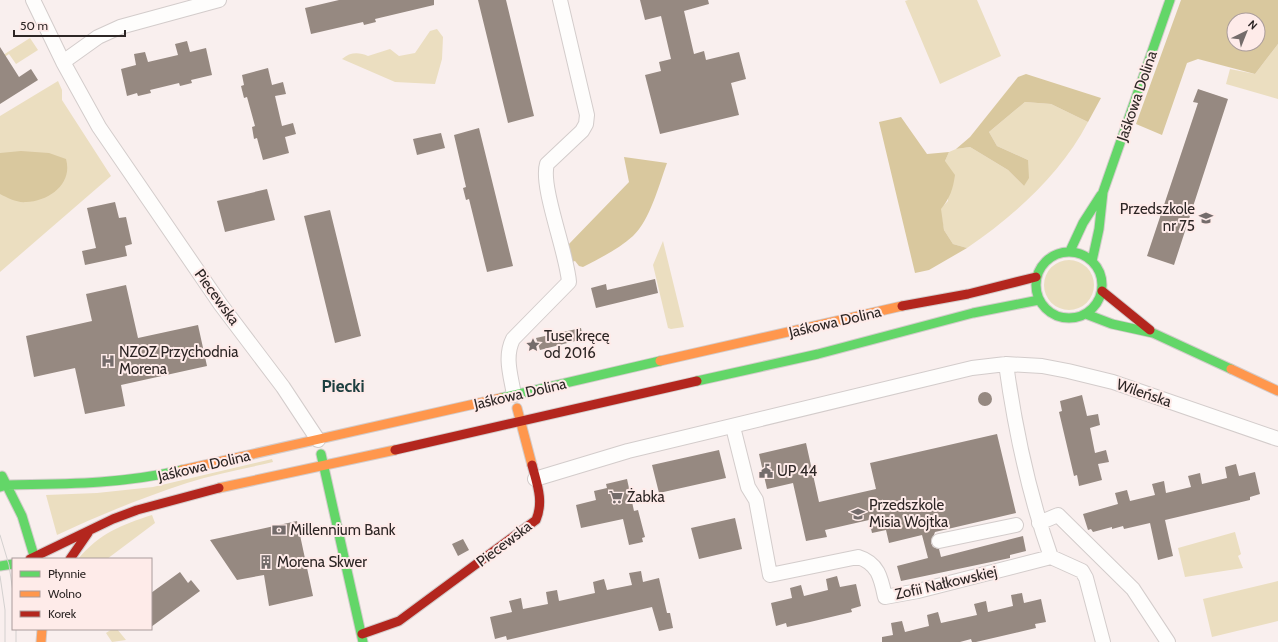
<svg xmlns="http://www.w3.org/2000/svg" width="1278" height="642" font-family="Cabin,sans-serif">
  <style>
    .green { fill: #ebdec0 }
    .forest { fill: #d9c89e; fill-rule: evenodd }
    .building { fill: #968981 }
    .lines { fill: none; stroke-linecap: round; stroke-linejoin: round }
    .street-casing { stroke: #d3cccb; stroke-width: 16 }
    .fast-casing { stroke: #d3cccb; stroke-width: 11 }
    .slow-casing { stroke: #d3cccb; stroke-width: 11 }
    .jam-casing { stroke: #d3cccb; stroke-width: 11 }
    .street { stroke: #fefdfc; stroke-width: 14 }
    .fast { stroke: #63d668; stroke-width: 9 }
    .slow { stroke: #ff974d; stroke-width: 9 }
    .jam { stroke: #b3261e; stroke-width: 9 }
    .tram { stroke: #d3d0cf; stroke-width: 1 }
    .labels { text-anchor: middle; dominant-baseline: central; stroke-width: 4; stroke-linejoin: round; paint-order: stroke }
    .street-label { font-size: 15px; fill: #2d2625; stroke: #feebe9 }
    .poi-label { font-size: 15px; fill: #2d2625; stroke: #feebe9; text-anchor: start }
    .quarter-label { font-size: 17px; font-weight: bold; fill: #1d3f40; stroke: #feebe9 }
  </style>
  <rect width="100%" height="100%" fill="#f9efee"/>
  <path class="green" d="M908 0H977L1001 56 940 84 905 1Z
    M437 29 443 37 442 59 435 84 395 82 342 59C350 52 359 52 368 56L390 49 399 56 415 53 430 31Z
    M30 38 38 50 16 64 9 54 0 60V57Z
    M1278 44V99L1226 84 1230 69 1255 74Z
    M58 81 62 90V100L111 176 0 272V116Z
    M1025 102 1051 104 1088 122C1061 174 1015 215 967 248L953 244 944 230 940 209 948 201 945 161 949 152 956 149 970 147 1008 170 1024 186 1028 160 997 146 989 132Z
    M663 241 684 327 671 329 668 328 653 265Z
    M1044 285a25 25 0 1 1 50 0a25 25 0 1 1-50 0Z
    M272 459 273 462C244 469 215 474 187 483 142 498 99 515 57 535L46 495 97 493 153 487Z
    M152 515 155 523 107 559H78C100 533 121 525 152 515Z
    M1235 532 1241 554 1238 556 1243 568 1185 577 1178 548Z
    M1278 581V621L1212 637 1203 599Z
    M112 629H117L126 640 112 642 106 633Z"/>
  <path class="forest" d="M1181 0H1278V44L1255 74 1198 59 1187 63 1162 135 1136 124ZM1234 20H1258V44H1234Z
    M1026 74 1101 98 1088 122 1051 104 1025 102 989 132 997 146 1028 160 1029 178 1024 186 1008 170 970 147 956 149 970 137 1018 77Z
    M901 117 927 154 949 152 945 161 955 175C953 189 950 198 941 209L944 230 953 244 967 248 929 270 915 273 879 122Z
    M21 151 49 153 66 159C73 183 50 201 26 202 17 203 8 198 0 194V153Z
    M624 157 667 163C659 185 650 220 633 236 619 249 600 258 583 267L579 266 575 261 572 262 568 245 629 182Z"/>
  <path class="building" d="M339 0H434V5L375 19 376 22 364 25 363 22 311 34 305 8Z
    M478 0H506L534 116 508 123Z
    M640 0H708L709 4 684 11 694 54 704 51 706 60 739 52 746 79 731 83 739 115 660 134 645 75 661 71 659 62 671 59 661 16 645 20Z
    M187 41 190 52 206 48 212 75 191 80 192 83 180 86 179 83 150 90 151 93 138 96 137 93 127 96 121 69 136 65 134 54 145 52 148 62 178 55 175 44Z
    M0 47 19 77 31 69 38 80 0 104Z
    M268 68 272 85 283 82 286 94 275 96 282 126 293 123 296 134 285 137 289 153 263 160 257 138 254 139 252 127 255 126 247 97 244 98 241 86 244 85 242 75Z
    M1198 89 1228 99 1174 265 1147 256 1198 103 1193 102Z
    M479 128 513 266 487 272 469 199 466 200 463 188 466 187 454 135Z
    M441 133 445 148 417 155 413 139Z
    M267 189 275 220 225 232 217 201Z
    M115 202 119 218 126 217 132 244 125 246 127 256 85 265 82 251 96 248 87 208Z
    M330 210 361 336 335 343 304 216Z
    M655 279 658 293 596 308 591 288 606 284 607 290Z
    M126 285 138 338 198 325 207 366 121 385 125 406 85 414 75 368 34 377 26 336 92 321 86 294Z
    M581 328 583 339 540 350 536 338Z
    M978 399a7 7 0 1 1 14 0a7 7 0 1 1-14 0Z
    M1082 395 1087 416 1098 414 1100 425 1090 428 1095 453 1106 450 1109 462 1098 464 1102 480 1079 486 1077 475 1074 476 1059 412 1062 411 1060 401Z
    M997 434 1016 513 935 532 931 543 933 547 939 549 941 557 1023 536 1026 551 1010 555V558L901 581 897 566 928 558 922 535 889 543 886 530 872 533 869 520 825 530 827 537 806 541 793 483 767 489 759 454 806 443 819 502 876 489 870 463Z
    M719 450 726 478 659 493 652 465Z
    M1236 464 1239 476 1255 472 1260 494 1250 497V500L1165 520 1173 556 1158 560 1150 523 1124 529 1123 526 1112 529V527L1093 532 1091 529 1088 530 1083 514 1118 504 1115 493 1127 490 1130 501 1155 495 1152 484 1164 481 1166 493 1191 487 1188 476 1200 473 1202 484 1227 478 1225 467Z
    M627 479 634 511 638 510 645 537 642 538 643 542 629 545 623 519 581 528 576 505 596 500 594 491 607 488 606 484Z
    M735 518 742 549 699 559 691 528Z
    M297 521 313 596 269 606 264 575 237 580 210 540Z
    M463 539 469 550 458 556 452 544Z
    M641 571 643 582 659 578 667 613H670L673 628 659 631 652 607 507 640 506 636 495 639 490 617 512 612 509 601 521 598 523 609 548 604 546 592 557 590 559 601 595 593 593 582 604 579 607 590 632 585 629 573Z
    M180 572 188 583 191 580 200 591 151 627V593Z
    M837 576 840 587 856 584 861 606 851 609 852 612 810 622 787 627 786 623 776 626 771 603 792 598 790 588 801 585 804 596 828 590 826 579Z
    M1022 593 1024 603 1041 599 1046 622 1035 624 1036 628 976 642H972L971 639 960 642H882V637L893 635 891 623 902 621 905 632 929 626 927 615 938 612 941 623 977 615 974 604 986 601 988 612 1013 606 1011 595Z"/>
  <g class="lines">
    <defs>
      <path id="street" d="M33 0 63 62 99 127 221 305 283 387 318 440
        M63 62 98 37 120 27 219 0
        M1006 364C1015 429 1029 495 1051 557L1082 571 1086 578 1103 642
        M514 395C511 376 504 357 513 339L569 282C567 253 540 186 547 164L582 131 586 124 587 115 560 0
        M733 427 748 487 756 500 770 575 858 557C878 563 881 578 885 597L918 591 1051 557
        M535 479 628 451 972 368 1006 364 1042 366 1068 371 1113 382 1278 439
        M1039 523 1058 515 1133 589 1168 642
        M939 541 1016 525"/>
      <path id="fast" d="M1070 251 1083 223 1101 195
        M1036 285a33 33 0 1 1 66 0a33 33 0 1 1-66 0Z
        M1092 261 1099 229 1103 192 1170 0
        M1086 314 1112 324 1153 333 1231 369
        M697 381 818 354 973 313 1039 300
        M501 398 660 361
        M321 454 363 642
        M2 476 22 516 35 559
        M0 487 7 485C68 484 122 484 182 470
        M0 566 13 564"/>
      <path id="slow" d="M660 361 902 306
        M1231 369 1278 391
        M517 408 532 465
        M182 470 501 398
        M219 488 395 450
        M41 642 42 629"/>
      <path id="jam" d="M1102 291 1150 330
        M902 306 968 294 1036 277
        M395 450 697 381
        M30 559 113 519 137 510 219 488
        M70 559 88 533
        M362 634 399 621 536 520C544 501 537 484 532 465"/>
    </defs>
    <use href="#street" class="street-casing"/>
    <use href="#fast" class="fast-casing"/>
    <use href="#slow" class="slow-casing"/>
    <use href="#jam" class="jam-casing"/>
    <use href="#street" class="street"/>
    <use href="#fast" class="fast"/>
    <use href="#slow" class="slow"/>
    <use href="#jam" class="jam"/>
    <path class="tram" d="M0 535 9 565 13 592
      M0 576 5 610V642
      M16 642V629"/>
  </g>
  <defs>
    <symbol id="school-bare" viewBox="-9 -9 18 18"><path d="M0-5L7-2L0 1L-7-2ZM-4 1L0 2.5L4 1V4Q0 6-4 4Z" fill="#746c6b" stroke="#feebe9" stroke-width="2.5" paint-order="stroke"/></symbol>
    <symbol id="sight-bare" viewBox="-9 -9 18 18"><path d="M0-6L1.8-2.2L6-1.7L2.9 1.2L3.7 5.4L0 3.3L-3.7 5.4L-2.9 1.2L-6-1.7L-1.8-2.2Z" fill="#746c6b" stroke="#feebe9" stroke-width="2.5" paint-order="stroke"/></symbol>
    <symbol id="hospital-bare" viewBox="-9 -9 18 18"><path d="M-5-5h3v3.5h4V-5h3V5h-3V1.5h-4V5h-3Z" fill="#746c6b" stroke="#feebe9" stroke-width="2.5" paint-order="stroke"/></symbol>
    <symbol id="civic-bare" viewBox="-9 -9 18 18"><path d="M-.6-6.5H3V-4.5H.6V-3L4-1V1h2V6H-6V1h2V-1L-.6-3ZM-1.2 2.5V6h2.4V2.5Z" fill="#746c6b" stroke="#feebe9" stroke-width="2.5" paint-order="stroke"/></symbol>
    <symbol id="supermarket-bare" viewBox="-9 -9 18 18"><path d="M-6-5.5h2.5l.6 2H6L4.5 2H-2.5L-4.4-4H-6ZM-1.5 3.2a1.3 1.3 0 1 0 .1 0ZM3 3.2a1.3 1.3 0 1 0 .1 0Z" fill="#746c6b" stroke="#feebe9" stroke-width="2.5" paint-order="stroke"/></symbol>
    <symbol id="bank-bare" viewBox="-9 -9 18 18"><path d="M-6-4H6V4H-6ZM0-2.3a2.3 2.3 0 1 0 0 4.6a2.3 2.3 0 1 0 0-4.6Z" fill="#746c6b" stroke="#feebe9" stroke-width="2.5" paint-order="stroke"/></symbol>
    <symbol id="building-bare" viewBox="-9 -9 18 18"><path d="M-4-6H4V6H1V3H-1V6H-4ZM-2.5-4.3h1.7v1.8h-1.7ZM.8-4.3h1.7v1.8H.8ZM-2.5-1h1.7V.8h-1.7ZM.8-1h1.7V.8H.8Z" fill="#746c6b" stroke="#feebe9" stroke-width="2.5" paint-order="stroke"/></symbol>
  </defs>
  <g fill-rule="evenodd">
    <use href="#school-bare" x="1196" y="208" width="20" height="20"/>
    <use href="#sight-bare" x="523" y="335" width="20" height="20"/>
    <use href="#hospital-bare" x="98" y="351" width="20" height="20"/>
    <use href="#civic-bare" x="756" y="461" width="20" height="20"/>
    <use href="#supermarket-bare" x="606" y="487" width="20" height="20"/>
    <use href="#school-bare" x="848" y="504" width="20" height="20"/>
    <use href="#bank-bare" x="269" y="520" width="20" height="20"/>
    <use href="#building-bare" x="256" y="552" width="20" height="20"/>
  </g>
  <g class="labels">
    <g class="street-label">
      <text transform="translate(1137 96) rotate(-71)">Jaśkowa Dolina</text>
      <text transform="translate(217 297) rotate(54)">Piecewska</text>
      <text transform="translate(835 322) rotate(-13)">Jaśkowa Dolina</text>
      <text transform="translate(1144 393) rotate(19)">Wileńska</text>
      <text transform="translate(520 394) rotate(-13)">Jaśkowa Dolina</text>
      <text transform="translate(204 466) rotate(-13)">Jaśkowa Dolina</text>
      <text transform="translate(504 544) rotate(-37)">Piecewska</text>
      <text transform="translate(946 583) rotate(-13)">Zofii Nałkowskiej</text>
    </g>
    <g class="poi-label">
      <text x="1195" y="209" text-anchor="end">Przedszkole<tspan x="1195" dy="17">nr 75</tspan></text>
      <text x="544" y="336">Tuse kręcę<tspan x="544" dy="17">od 2016</tspan></text>
      <text x="119" y="352">NZOZ Przychodnia<tspan x="119" dy="17">Morena</tspan></text>
      <text x="777" y="471">UP 44</text>
      <text x="627" y="497">Żabka</text>
      <text x="869" y="505">Przedszkole<tspan x="869" dy="17">Misia Wojtka</tspan></text>
      <text x="290" y="530">Millennium Bank</text>
      <text x="277" y="562">Morena Skwer</text>
    </g>
    <g class="quarter-label">
      <text x="343" y="386">Piecki</text>
    </g>
  </g>
  <rect x="12" y="558" width="140" height="72" fill="#feebe9" stroke="#aa9c9b"/>
  <rect x="20" y="571" width="20" height="6" fill="#63d668" stroke="#aa9c9b"/>
  <text x="48" y="578" font-size="12" fill="#2d2625">Płynnie</text>
  <rect x="20" y="591" width="20" height="6" fill="#ff974d" stroke="#aa9c9b"/>
  <text x="48" y="598" font-size="12" fill="#2d2625">Wolno</text>
  <rect x="20" y="611" width="20" height="6" fill="#b3261e" stroke="#aa9c9b"/>
  <text x="48" y="618" font-size="12" fill="#2d2625">Korek</text>
  <g transform="translate(1246 32) rotate(43)"><circle r="19" fill="#feebe9" stroke="#aa9c9b"/>
  <path d="M0-3L7 15L0 10L-7 15Z" fill="#746c6b"/>
  <text y="-6" font-size="11" font-weight="bold" text-anchor="middle" fill="#2d2625">N</text>
  </g>
  <path d="M14 30v6h111v-6" fill="none" stroke="#2d2625" stroke-width="2"/>
  <text x="20" y="30" font-size="12" fill="#2d2625" stroke="#feebe9" stroke-width="3" paint-order="stroke">50 m</text>
</svg>
